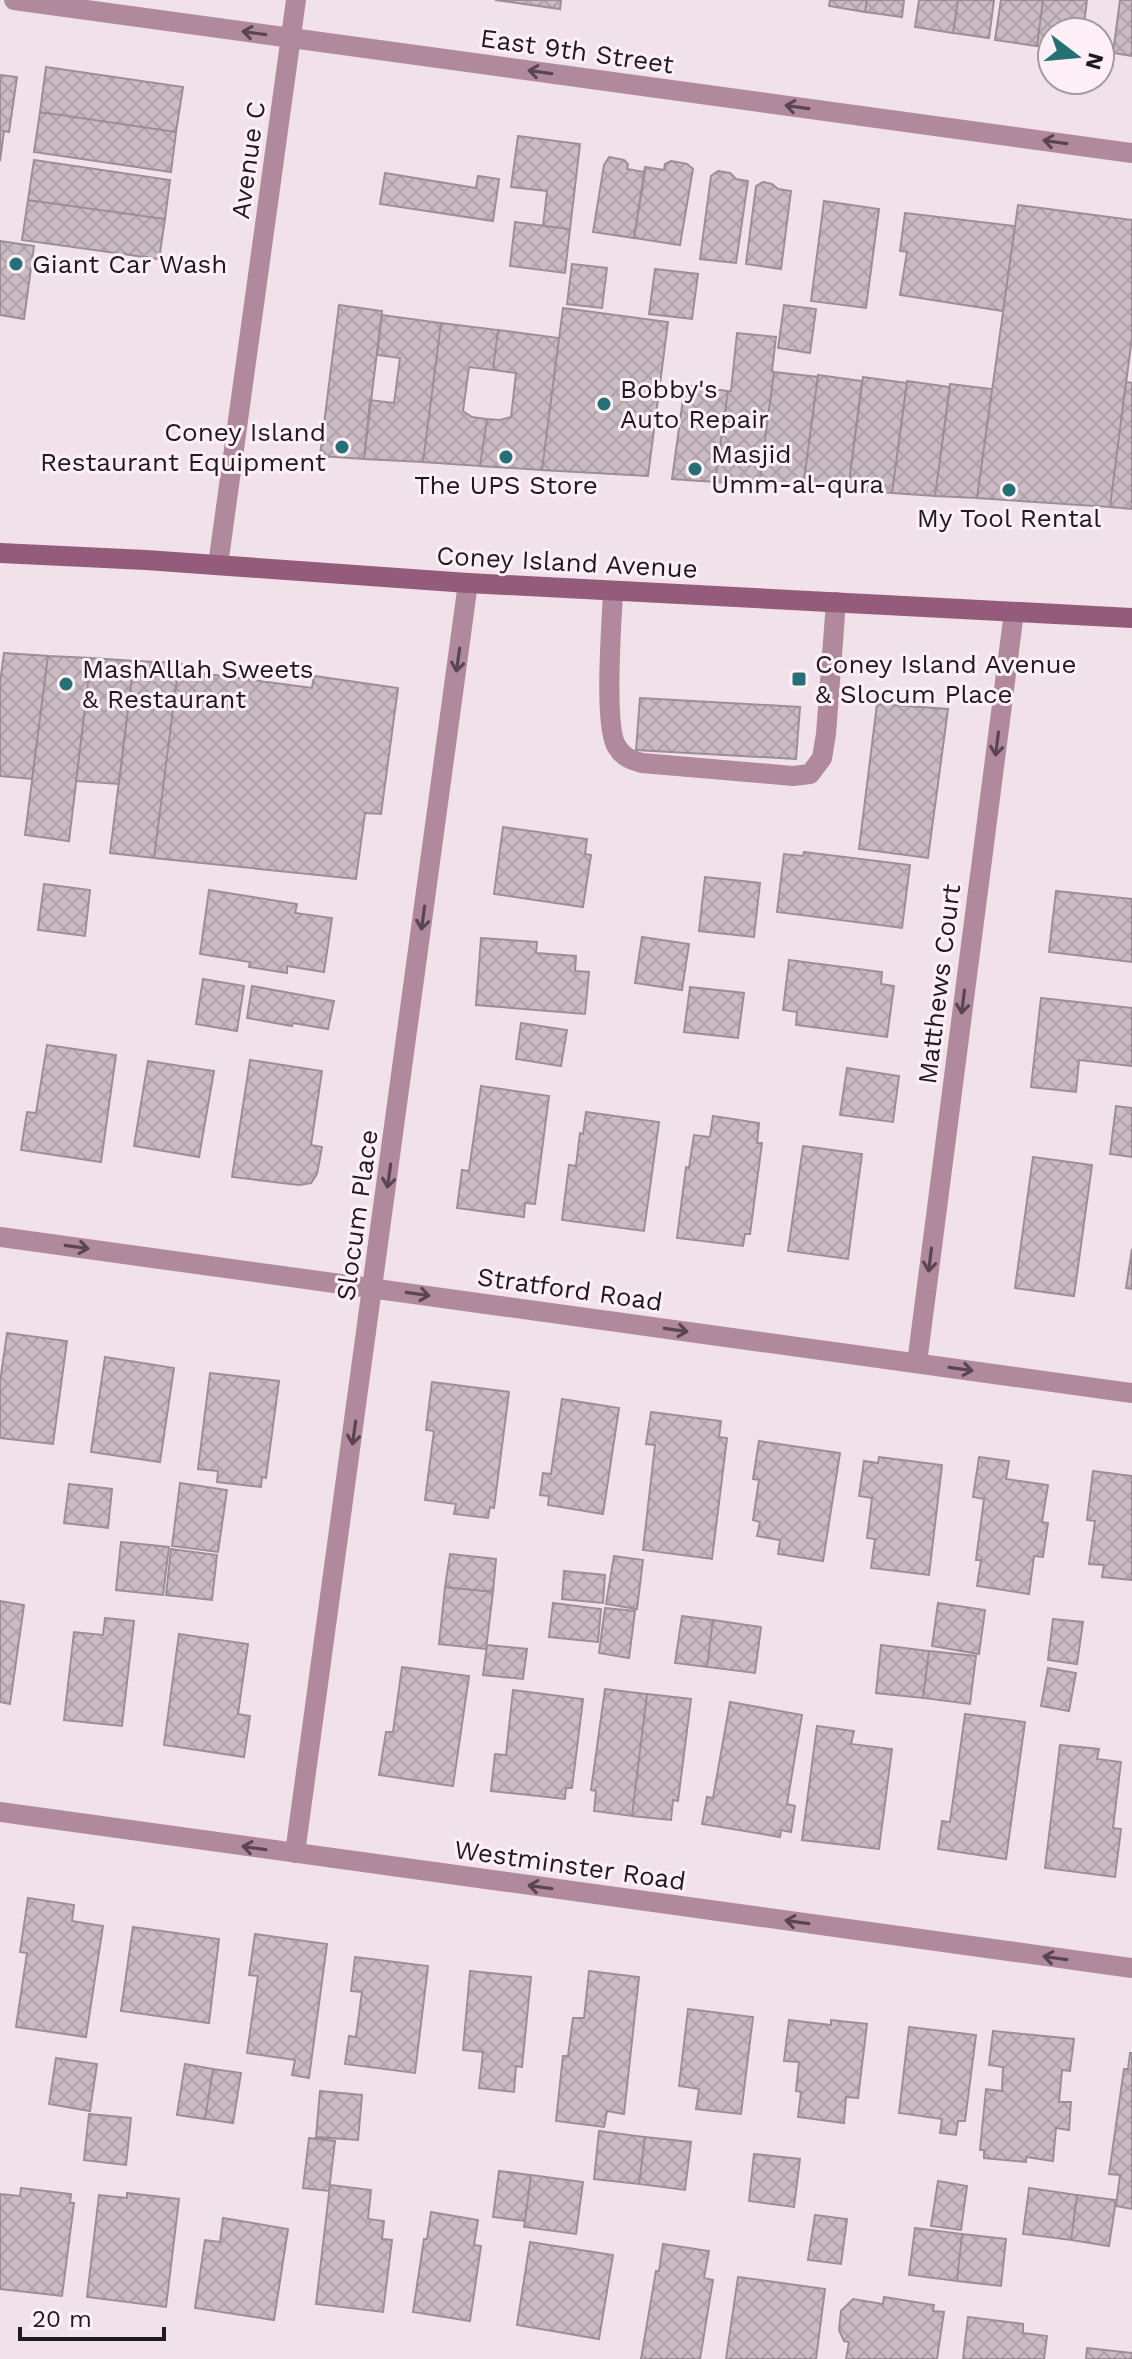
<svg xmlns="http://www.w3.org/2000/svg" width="1132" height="2359" font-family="'Work Sans',sans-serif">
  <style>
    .building { fill: url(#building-cross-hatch); stroke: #9d8e95; stroke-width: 2 }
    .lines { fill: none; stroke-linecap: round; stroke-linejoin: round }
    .lane { stroke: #b1899d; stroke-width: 20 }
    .street { stroke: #b1899d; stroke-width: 20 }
    .secondary { stroke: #945c7a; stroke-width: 20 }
    .oneway { stroke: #594650 }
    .poi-dot { fill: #257074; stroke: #ffeff6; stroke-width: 3 }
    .labels { text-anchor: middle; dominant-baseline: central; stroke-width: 6; stroke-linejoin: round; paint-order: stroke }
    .street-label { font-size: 26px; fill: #1f1a1c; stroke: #ffeff6 }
    .poi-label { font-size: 26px; fill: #1f1a1c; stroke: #ffeff6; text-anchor: start }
  </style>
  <defs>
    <pattern id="building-cross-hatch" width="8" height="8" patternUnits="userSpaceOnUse" patternTransform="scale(2)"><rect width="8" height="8" fill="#cabbc2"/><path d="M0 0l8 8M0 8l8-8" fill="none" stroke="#ada0a6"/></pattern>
  </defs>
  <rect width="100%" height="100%" fill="#f1e1e9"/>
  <path class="building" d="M495 0H561L560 9Z
    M830 0H867L865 12 829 6Z
    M867 0H904L902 17 865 12Z
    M919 0H958L953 33 915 27Z
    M958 0H994L989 38 953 33Z
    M1001 0H1043L1037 46 995 40Z
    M1043 0H1087L1083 32H1052V48L1037 46Z
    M1120 0H1132V56L1113 53Z
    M46 67 183 87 176 132 40 112Z
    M0 75 17 77 9 132 4 131 0 161Z
    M40 112 176 132 171 172 34 152Z
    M518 136 580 144 570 229 543 226 547 191 511 187Z
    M609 157 624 160 628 164 627 169 645 172 634 238 593 232 604 165Z
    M34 160 170 180 165 219 28 200Z
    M671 161 687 164 693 169 680 245 634 238 645 167 664 170 665 164Z
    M718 171 730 173 736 179 748 181 736 263 700 259 711 176Z
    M385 173 476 188 478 176 499 179 493 221 380 204Z
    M763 182 772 184 778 189 791 191 781 269 746 264 756 186Z
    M28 200 165 219 159 259 22 240Z
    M824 201 879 209 866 308 811 301Z
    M1018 205 1132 220V337L1110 507 977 498Z
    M905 213 1015 226 1003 311 900 295 907 252 900 251Z
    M515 222 570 229 565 273 510 266Z
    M0 241 34 246 24 319 0 315Z
    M572 264 607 268 602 308 567 304Z
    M655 269 698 274 692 319 649 314Z
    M339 305 382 311 364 459 320 456Z
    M784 305 816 309 810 353 778 348Z
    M563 308 668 322 648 476 542 470Z
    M382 315 441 323 423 462 364 459 370 400 394 403 400 358 377 355Z
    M441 323 498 330 493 370 469 367 463 411 472 417 487 419 480 466 423 462Z
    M498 330 559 338 542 470 480 466 487 419 500 420 511 417 516 373 493 370Z
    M737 333 776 337 772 371 774 372 759 485 715 482 728 391H731Z
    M774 372 818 377 803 487 759 485Z
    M818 375 862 381 848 490 803 487Z
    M863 377 907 383 892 493 848 490Z
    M907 381 950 387 935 496 892 493Z
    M1126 382 1132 383V509L1110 507Z
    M950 384 992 389 977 498 935 496Z
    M685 385 728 391 715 482 672 479Z
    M4 653 48 656 32 779 0 776V683Z
    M48 656 91 658 69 841 25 835Z
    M91 658 134 661 119 784 76 781Z
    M134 661 179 663 154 858 110 853Z
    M179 663 186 666V671L312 688 314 676 398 688 381 814 365 813 356 879 154 858Z
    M640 698 800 707 796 759 636 750Z
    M877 704 948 709 928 858 859 849Z
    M503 827 587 839 585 854 591 855 583 907 494 894Z
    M804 852 910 865 902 928 777 912 784 854 803 856Z
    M705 877 760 883 754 937 699 931Z
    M44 884 90 890 85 936 38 930Z
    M209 890 297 904 295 913 332 918 324 972 287 966V973L249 967 250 962 200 954Z
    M1056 891 1132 899V962L1049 952Z
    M642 937 689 944 682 990 635 983Z
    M481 938 537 942 536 953 576 956 575 971 589 972 585 1014 476 1005Z
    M789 960 882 972 881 984 894 986 887 1037 796 1025 797 1012 783 1010Z
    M203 979 244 986 237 1031 196 1024Z
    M252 986 334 1001 328 1029 293 1023 292 1026 247 1018Z
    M690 987 744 993 738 1038 684 1032Z
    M1041 998 1132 1008V1066L1079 1060 1076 1092 1031 1087Z
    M521 1023 567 1030 561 1066 516 1059Z
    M47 1045 116 1055 101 1162 21 1150 27 1112 36 1113Z
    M250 1060 322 1071 311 1145 322 1147 317 1174 311 1183 299 1185 232 1177Z
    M148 1061 214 1071 199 1157 134 1146Z
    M847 1068 899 1076 893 1122 840 1115Z
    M481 1086 549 1096 535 1204 525 1203 524 1217 457 1208 462 1170 469 1171Z
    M1116 1106 1132 1108V1157L1110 1154Z
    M586 1112 659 1122 644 1231 562 1220 569 1165 576 1166 580 1133 583 1134Z
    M713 1116 759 1123 757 1143H762L750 1234H745L743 1246 677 1238 686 1167 689 1168 694 1135 710 1137Z
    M803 1146 862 1154 848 1259 788 1251Z
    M1033 1157 1092 1165 1074 1296 1015 1288Z
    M1132 1249V1289L1126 1288Z
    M7 1333 67 1341 53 1444 0 1438V1382Z
    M105 1357 174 1368 160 1462 91 1452Z
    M210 1373 279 1381 266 1478 262 1477 261 1487 217 1482 218 1471 198 1469Z
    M432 1382 509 1392 494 1508 490 1507 488 1518 454 1514 456 1504 425 1500 434 1431 426 1430Z
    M562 1399 619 1408 603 1514 548 1505 549 1496 540 1495 543 1473 551 1474Z
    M651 1412 721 1421 719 1437 727 1438 712 1559 643 1550 655 1445 646 1444Z
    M759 1441 840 1453 823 1561 778 1554 780 1540 757 1536 760 1522 753 1520 759 1480 753 1479Z
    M879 1457 942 1465 929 1575 871 1568 875 1539 867 1538 872 1498 859 1496 864 1461 878 1463Z
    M979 1457 1009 1461 1006 1479 1048 1485 1042 1522 1048 1523 1043 1557 1034 1556 1029 1594 977 1586 981 1560H976L984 1499 973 1497Z
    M1093 1471 1132 1476V1580L1102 1577 1104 1565 1089 1564 1095 1521 1087 1520Z
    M180 1483 227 1490 218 1552 172 1546Z
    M69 1484 112 1489 108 1528 64 1523Z
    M121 1542 169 1547 163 1595 116 1590Z
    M171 1549 217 1555 212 1600 166 1595Z
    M450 1554 496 1559 493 1592 445 1587Z
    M614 1556 643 1560 637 1609 606 1604Z
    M564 1571 605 1575 603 1603 562 1599Z
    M445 1587 493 1592 486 1649 439 1644Z
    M0 1601 24 1605 10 1704 0 1702Z
    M553 1603 601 1609 598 1642 549 1637Z
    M938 1603 985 1610 979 1654 932 1646Z
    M605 1608 635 1611 629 1658 599 1653Z
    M682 1616 713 1620 707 1667 675 1663Z
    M105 1618 134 1621 122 1726 64 1720 74 1632 103 1635Z
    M1053 1619 1083 1622 1077 1664 1048 1660Z
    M713 1620 761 1627 755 1673 707 1667Z
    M179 1634 248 1644 238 1714 250 1716 244 1757 164 1745Z
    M487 1645 527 1649 523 1679 483 1675Z
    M881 1645 929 1651 923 1698 876 1693Z
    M929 1651 976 1656 970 1704 923 1698Z
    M402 1667 469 1676 453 1786 379 1775 386 1732H393Z
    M1048 1668 1076 1673 1069 1711 1041 1706Z
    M605 1689 647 1694 632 1816 594 1811 596 1791 591 1790Z
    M513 1690 583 1699 572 1788H566L565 1799 491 1791 495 1754 506 1755Z
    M647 1694 691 1699 678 1801 673 1800 671 1820 632 1816Z
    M730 1702 802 1715 787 1804 795 1806 791 1832 781 1830 780 1837 702 1824 707 1797 713 1798Z
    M965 1714 1025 1722 1006 1859 938 1849 942 1821 950 1822Z
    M817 1726 854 1731 851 1744 892 1749 879 1849 802 1840Z
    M1060 1745 1099 1749 1097 1759 1121 1762 1113 1828 1121 1829 1115 1877 1045 1868Z
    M28 1898 74 1905 72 1921 103 1926 86 2037 16 2027 27 1953 20 1952Z
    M133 1927 219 1939 209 2023 121 2011Z
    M255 1934 327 1944 309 2078 292 2075 295 2060 247 2053 258 1976 249 1975Z
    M355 1957 428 1966 415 2073 345 2064 349 2036 356 2037 362 1992 351 1991Z
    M470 1971 531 1977 522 2067 516 2066 514 2092 479 2088 483 2052 463 2050Z
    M589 1971 639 1977 624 2114 607 2111 604 2127 556 2121 563 2056H568L573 2018H584Z
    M688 2009 753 2017 741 2114 696 2109 699 2089 679 2086Z
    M789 2020 831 2025V2020L867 2024 858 2098 846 2097 844 2123 798 2117 801 2092 796 2091 799 2062 784 2061Z
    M909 2027 976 2035 965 2121H958L956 2135 940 2133 942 2119 899 2113Z
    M993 2031 1074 2039 1070 2071 1062 2070 1059 2102H1071L1069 2130 1056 2128 1053 2161 1026 2157V2162L984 2158V2150H980L986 2089 1002 2091 1003 2067 989 2065Z
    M1130 2053H1132V2209L1116 2206 1120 2175 1109 2174 1124 2069H1128Z
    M56 2058 97 2064 90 2111 49 2104Z
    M185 2064 213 2069 205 2119 177 2115Z
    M213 2069 241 2073 233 2123 205 2119Z
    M320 2091 362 2095 358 2140 316 2137Z
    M89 2114 131 2118 126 2165 84 2160Z
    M599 2131 645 2137 639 2184 594 2179Z
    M645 2137 691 2142 685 2190 639 2184Z
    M309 2138 335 2141 329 2191 303 2188Z
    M754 2154 800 2159 794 2207 749 2201Z
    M499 2171 531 2175 525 2221 493 2217Z
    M531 2175 583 2182 576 2234 524 2227Z
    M938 2181 967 2186 961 2230 931 2226Z
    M330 2185 371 2190 368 2219 384 2221 382 2239 392 2240 383 2312 316 2304Z
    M21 2188 71 2194 70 2203H74L62 2296 0 2289V2194L20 2196Z
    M1029 2188 1077 2195 1071 2240 1023 2234Z
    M127 2193 179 2199 166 2307 87 2297 99 2195 127 2198Z
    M1077 2195 1116 2200 1109 2246 1071 2240Z
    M431 2212 478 2220 474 2245 481 2246 470 2321 413 2312 424 2239H427Z
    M815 2215 847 2219 841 2264 808 2260Z
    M223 2218 288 2229 274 2320 195 2308 205 2240 220 2242Z
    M915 2228 962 2234 957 2281 909 2275Z
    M962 2234 1006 2239 1001 2286 957 2281Z
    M530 2242 613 2255 599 2339 517 2325Z
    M663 2244 709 2251 704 2278 713 2280 700 2359H641L656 2271H659Z
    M738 2277 825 2289 816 2359H726Z
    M884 2297 934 2305 933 2311 944 2312 937 2359H846L849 2342 844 2341 839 2330 841 2311 853 2299 883 2304Z
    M968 2317 1023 2324V2333L1047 2336 1044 2359H963Z
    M1087 2348 1132 2353V2359H1086Z"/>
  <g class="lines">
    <path class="lane" d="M613 591C612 621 603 726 617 747 623 757 631 760 642 763L793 776 810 774 822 758 826 734 836 602"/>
    <path class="street" d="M14 0 1132 153
      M218 565 296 0
      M0 1237 1132 1393
      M917 1363 1014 612
      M0 1812 1132 1968
      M295 1853 468 583"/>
    <path class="secondary" d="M0 553 146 560 468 583 1132 618"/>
  </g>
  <defs><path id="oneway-shaft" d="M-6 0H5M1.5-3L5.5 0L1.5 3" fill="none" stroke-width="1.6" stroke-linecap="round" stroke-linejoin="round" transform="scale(2)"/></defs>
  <g class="oneway">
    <use href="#oneway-shaft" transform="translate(254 33) rotate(-172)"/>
    <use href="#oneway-shaft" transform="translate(540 72) rotate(-172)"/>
    <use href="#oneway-shaft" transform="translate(797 107) rotate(-172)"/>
    <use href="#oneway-shaft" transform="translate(1055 142) rotate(-172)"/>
    <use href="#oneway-shaft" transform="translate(458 660) rotate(98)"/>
    <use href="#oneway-shaft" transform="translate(997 744) rotate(97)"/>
    <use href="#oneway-shaft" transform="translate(423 918) rotate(98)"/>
    <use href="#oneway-shaft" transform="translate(963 1002) rotate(97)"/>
    <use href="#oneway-shaft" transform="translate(389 1176) rotate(98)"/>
    <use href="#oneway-shaft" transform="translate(77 1247) rotate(8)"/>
    <use href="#oneway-shaft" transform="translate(930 1260) rotate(97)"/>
    <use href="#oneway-shaft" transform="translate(418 1294) rotate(8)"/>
    <use href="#oneway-shaft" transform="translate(676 1330) rotate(8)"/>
    <use href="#oneway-shaft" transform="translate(961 1369) rotate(8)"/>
    <use href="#oneway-shaft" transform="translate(354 1433) rotate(98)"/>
    <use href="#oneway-shaft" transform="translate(254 1848) rotate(-172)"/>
    <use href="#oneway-shaft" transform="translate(540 1887) rotate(-172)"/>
    <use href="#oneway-shaft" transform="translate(797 1922) rotate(-172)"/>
    <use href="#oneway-shaft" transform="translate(1055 1958) rotate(-172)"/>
  </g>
  <g class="poi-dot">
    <circle cx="16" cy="264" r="8"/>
    <circle cx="604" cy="404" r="8"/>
    <circle cx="342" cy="447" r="8"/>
    <circle cx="506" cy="457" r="8"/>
    <circle cx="695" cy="469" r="8"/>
    <circle cx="1009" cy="490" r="8"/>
    <rect x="791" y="671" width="16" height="16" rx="4"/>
    <circle cx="66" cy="684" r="8"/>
  </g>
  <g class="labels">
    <g class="street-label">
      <text transform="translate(577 51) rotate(8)">East 9th Street</text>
      <text transform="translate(248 160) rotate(-82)">Avenue C</text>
      <text transform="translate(567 562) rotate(3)">Coney Island Avenue</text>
      <text transform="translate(939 984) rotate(-83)">Matthews Court</text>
      <text transform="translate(357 1215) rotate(-82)">Slocum Place</text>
      <text transform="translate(570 1289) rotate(8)">Stratford Road</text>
      <text transform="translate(570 1865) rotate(8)">Westminster Road</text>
    </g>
    <g class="poi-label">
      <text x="32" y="264">Giant Car Wash</text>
      <text x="620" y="389">Bobby's<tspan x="620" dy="30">Auto Repair</tspan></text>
      <text x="326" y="432" text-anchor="end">Coney Island<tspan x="326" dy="30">Restaurant Equipment</tspan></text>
      <text x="711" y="454">Masjid<tspan x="711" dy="30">Umm-al-qura</tspan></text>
      <text x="506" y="485" text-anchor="middle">The UPS Store</text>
      <text x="1009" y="518" text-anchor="middle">My Tool Rental</text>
      <text x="815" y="664">Coney Island Avenue<tspan x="815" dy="30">&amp; Slocum Place</tspan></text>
      <text x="82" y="669">MashAllah Sweets<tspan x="82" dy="30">&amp; Restaurant</tspan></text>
    </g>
  </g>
  <g transform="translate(1076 56) rotate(106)"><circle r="38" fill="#ffeff6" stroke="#a59a9f" stroke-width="2"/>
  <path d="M0-6L14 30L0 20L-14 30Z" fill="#257074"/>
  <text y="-12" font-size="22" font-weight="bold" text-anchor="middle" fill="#1f1a1c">N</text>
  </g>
  <path d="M20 2327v12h144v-12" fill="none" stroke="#1f1a1c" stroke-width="4"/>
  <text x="32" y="2327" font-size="24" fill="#1f1a1c" stroke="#ffeff6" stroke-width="6" paint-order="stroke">20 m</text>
</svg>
